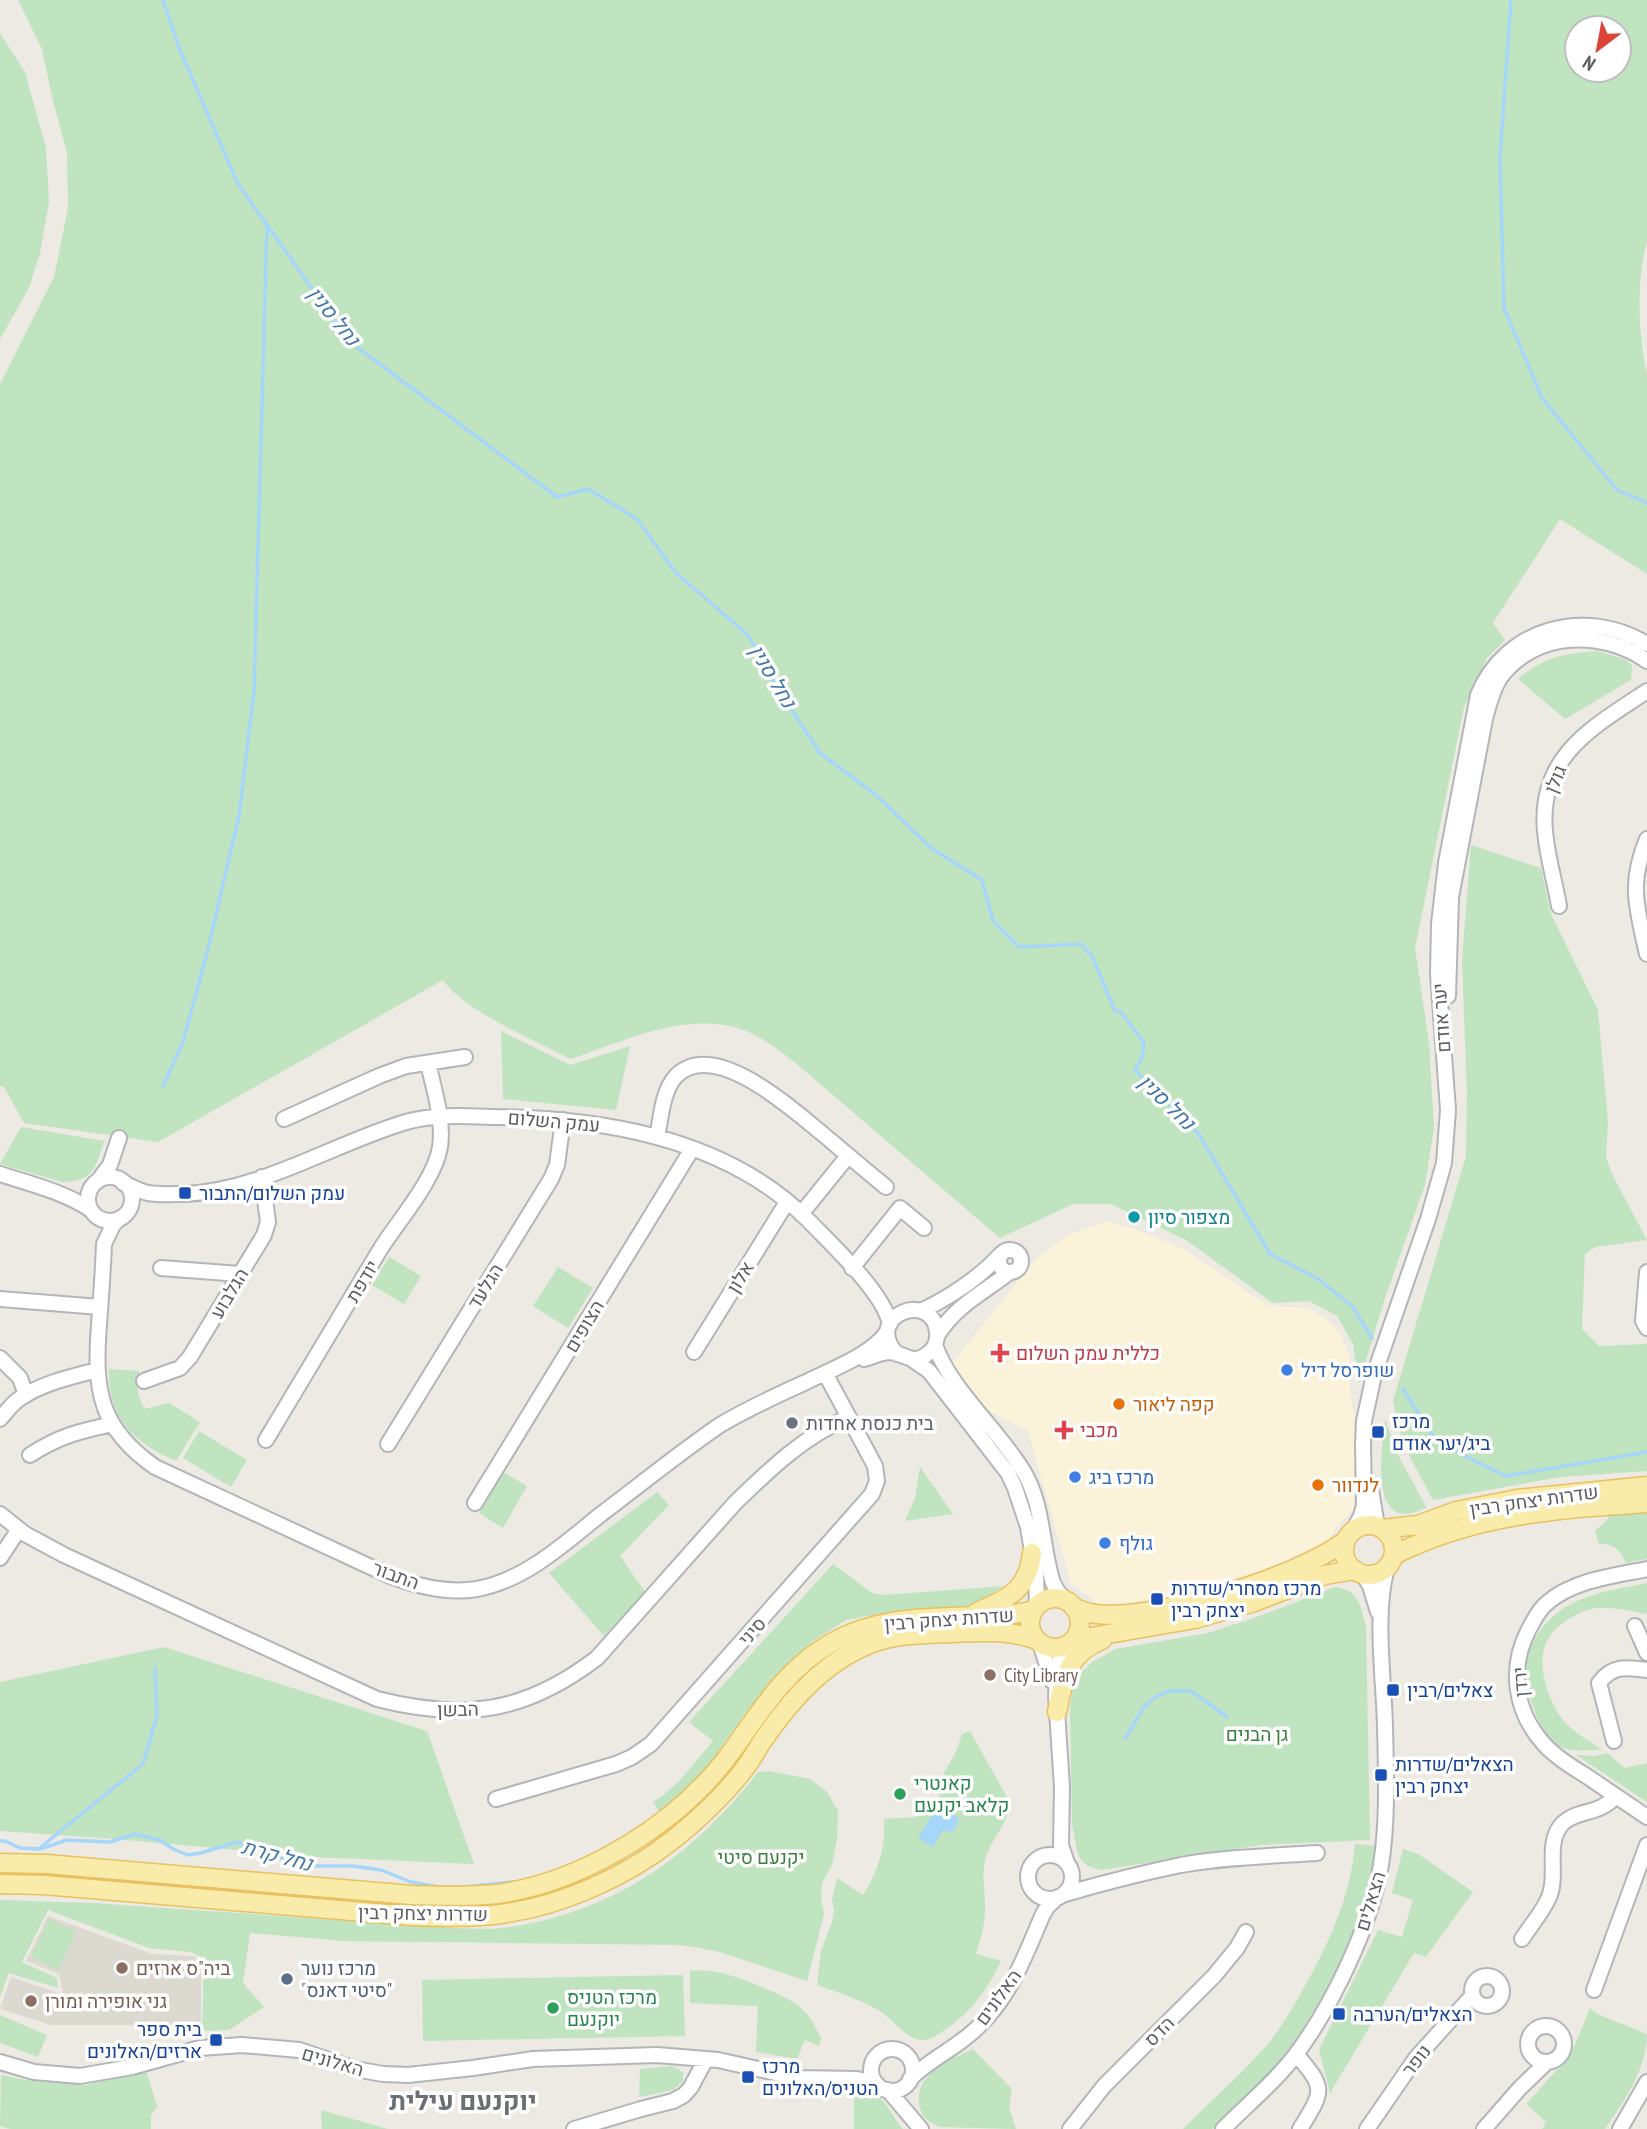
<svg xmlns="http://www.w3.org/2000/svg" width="1647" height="2129" font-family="'PT Sans Narrow',Heebo,sans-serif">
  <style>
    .commercial { fill: #fbf3d9 }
    .education { fill: #dcd9d1 }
    .green { fill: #c0e3c0; fill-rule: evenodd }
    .water { fill: #a6d6f9 }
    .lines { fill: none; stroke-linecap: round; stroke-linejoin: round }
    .stream { stroke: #a6d6f9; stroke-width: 3.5 }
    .minor-casing { stroke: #b3b5b9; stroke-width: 18 }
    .major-casing { stroke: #e8c060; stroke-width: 21 }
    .minor { stroke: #fff; stroke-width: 14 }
    .major { stroke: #f9ecaa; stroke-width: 18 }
    .transit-dot { fill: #1a4fb4; stroke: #fff; stroke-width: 2.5 }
    .culture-dot { fill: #0f9aa8; stroke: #fff; stroke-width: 2.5 }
    .health-dot { fill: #e0444e; stroke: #fff; stroke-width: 2.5 }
    .shop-dot { fill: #3f7fe0; stroke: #fff; stroke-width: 2.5 }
    .food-dot { fill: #e8710a; stroke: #fff; stroke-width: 2.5 }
    .worship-dot { fill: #6b7280; stroke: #fff; stroke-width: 2.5 }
    .education-dot { fill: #8d6e63; stroke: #fff; stroke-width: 2.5 }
    .leisure-dot { fill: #2e9e5b; stroke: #fff; stroke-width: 2.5 }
    .service-dot { fill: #5c6f8a; stroke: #fff; stroke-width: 2.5 }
    .labels { text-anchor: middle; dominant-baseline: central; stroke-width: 7; stroke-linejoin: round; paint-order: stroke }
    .street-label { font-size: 19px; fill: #5b5e62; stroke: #fff }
    .transit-label { font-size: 19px; fill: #164399; stroke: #fff; text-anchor: start }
    .culture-label { font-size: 19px; fill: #0d838f; stroke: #fff; text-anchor: start }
    .health-label { font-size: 19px; fill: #be3a42; stroke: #fff; text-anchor: start }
    .shop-label { font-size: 19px; fill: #366cbe; stroke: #fff; text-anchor: start }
    .food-label { font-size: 19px; fill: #c56008; stroke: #fff; text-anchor: start }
    .worship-label { font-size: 19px; fill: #5b616d; stroke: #fff; text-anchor: start }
    .education-label { font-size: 19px; fill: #785e54; stroke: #fff; text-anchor: start }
    .park-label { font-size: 19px; fill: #3a823d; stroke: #fff }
    .leisure-label { font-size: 19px; fill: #27864d; stroke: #fff; text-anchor: start }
    .service-label { font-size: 19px; fill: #4e5e75; stroke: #fff; text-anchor: start }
    .water-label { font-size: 21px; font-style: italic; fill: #4477a9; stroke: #fff }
    .district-label { font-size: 26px; font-weight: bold; fill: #6c7074; stroke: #fff }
  </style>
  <rect width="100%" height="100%" fill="#eceae2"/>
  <path class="commercial" d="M1108 1221 1133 1228 1185 1250 1267 1305 1309 1309 1325 1318 1340 1334 1350 1358V1388L1354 1415V1508L1335 1529 1327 1543 1256 1573 1174 1595 1119 1605H1100L1071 1583 1028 1431 976 1404 949 1367 1036 1259 1067 1235Z"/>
  <path class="education" d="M48 1916 152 1954 193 1956 201 1960V2025H51L0 2009 11 1977 61 1994 60 2001 63 1992 59 1974 26 1961Z"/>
  <path class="green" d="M18 0H1647V241C1636 280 1638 335 1647 374V574L1560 519 1493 623 1505 640 1487 658 1464 707 1415 948 1429 1043 1434 1127 1425 1185 1385 1298 1359 1383 1353 1344 1337 1316 1309 1301 1273 1303 1186 1240 1111 1204H1073L1000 1238 798 1065C782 1052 764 1038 744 1030 686 1010 625 1041 571 1059 537 1042 463 1010 443 980L158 1142 24 1123 4 1087 0 1086V384L54 277 68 208 67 153 52 97 42 49ZM1577 28H1619V70H1577Z
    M0 33 25 72 46 148 49 201 40 253 29 288 0 339Z
    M1597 651 1624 659 1632 665 1631 680 1565 719 1518 679C1546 656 1563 654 1597 651Z
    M1471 845 1541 868 1551 914 1598 1010 1608 1122 1606 1158 1613 1176 1647 1240 1595 1247 1585 1254 1582 1329 1599 1346 1647 1344V1471L1560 1477 1433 1500 1403 1444 1393 1401 1466 1156 1467 1096 1462 959Z
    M501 1031 570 1065 630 1046 616 1110 503 1099Z
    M21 1127 104 1141C96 1167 93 1182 62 1182L0 1164Z
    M389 1257 421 1276 404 1304 372 1285Z
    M558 1267 593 1288 568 1328 533 1306Z
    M109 1369 139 1371 138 1393 144 1409 169 1403 200 1422 176 1461C134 1443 107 1417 109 1369Z
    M1385 1420 1400 1459 1427 1508C1421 1509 1412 1514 1406 1514 1370 1514 1383 1441 1385 1420Z
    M199 1431 247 1460 231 1487 183 1458Z
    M920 1467 953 1514 905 1521 915 1498Z
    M503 1472 527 1486 503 1528 479 1513Z
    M657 1492 669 1505 620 1556 645 1592 604 1636 549 1573Z
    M1647 1511V1559L1626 1563C1620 1550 1614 1543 1599 1544L1595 1531 1606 1521 1610 1514Z
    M833 1564 872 1593 884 1595 1004 1586 972 1605 949 1609 884 1613 846 1620 813 1641 779 1673 746 1712 710 1764 684 1793 661 1814 653 1802C678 1787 694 1763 713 1741L689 1722Z
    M1647 1583V1614C1632 1611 1601 1604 1588 1610 1572 1615 1552 1628 1546 1643 1536 1667 1549 1702 1563 1720 1573 1732 1590 1741 1602 1750 1589 1750 1571 1753 1559 1746 1548 1740 1539 1723 1535 1712 1520 1673 1523 1642 1556 1614 1581 1593 1616 1590 1647 1583Z
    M1335 1587C1360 1591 1359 1604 1366 1625L1370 1840 1261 1845 1101 1870 1088 1866 1081 1860 1077 1851 1072 1823 1070 1708 1074 1680 1091 1663 1115 1649 1208 1633 1254 1618Z
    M164 1647 427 1731 474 1864 315 1857 115 1839 0 1831V1682Z
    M970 1731 1009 1801C1010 1825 990 1838 985 1861 981 1878 986 1894 985 1911 985 1925 980 1940 976 1954L1001 1961C987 1990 971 2013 943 2031 937 2035 931 2040 923 2040 907 2040 895 2022 883 2013 863 2000 840 1993 817 1985L821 1951 832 1922 834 1911 832 1901 837 1878 863 1895C878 1872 886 1847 884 1819L916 1817 929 1807 951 1782 943 1774 956 1752 962 1734Z
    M1607 1753 1625 1768 1647 1763V1802L1576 1755 1595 1756Z
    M769 1771 810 1779 827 1792 838 1811 837 1839 832 1865 822 1883 821 1898 824 1914 807 1981 716 1951 680 1945 344 1941 250 1933 243 1983 264 2007 229 2030 202 2031 204 1959 191 1952 149 1948 48 1910 22 1962 57 1978 58 1988 9 1973 0 1997V1900L93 1903 454 1928C470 1928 487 1930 503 1928 611 1914 692 1857 758 1772Z
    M1355 1844 1375 1846C1370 1910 1328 2002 1287 2052 1265 2080 1238 2104 1212 2129H1183C1211 2101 1241 2074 1267 2045 1280 2030 1290 2012 1300 1995 1326 1949 1351 1898 1355 1844Z
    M1403 1849 1418 1854 1473 1892 1426 1957 1414 1953 1330 2093 1319 2050 1378 1930 1402 1937 1413 1900 1392 1893Z
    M49 1919 77 1932 58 1970 31 1957Z
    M690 1970C699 1971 708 1970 717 1972 735 1975 792 1997 803 2010 811 2017 816 2029 821 2038L819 2046 805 2040 797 2059 756 2052 758 2006 690 2003Z
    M683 1975 685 2036 423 2041 422 1980Z
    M1590 2008 1597 2014 1647 2034C1647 2068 1624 2102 1605 2129H1542L1546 2122 1526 2104 1564 2062 1575 2045Z
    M0 2015 47 2035 38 2057 0 2043Z
    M973 2049 1012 2089 1009 2107 1016 2129 940 2127C929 2123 921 2117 919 2104 915 2073 949 2060 973 2049Z
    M672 2066 683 2072V2081L673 2090 639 2097 640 2069Z
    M146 2070 157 2107 151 2115V2129H10L0 2126 1 2075 25 2080 86 2085Z
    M854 2089C891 2097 883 2105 903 2129H854Z
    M321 2110 388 2129H322Z"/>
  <path class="water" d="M939 1804 953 1813 959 1820 953 1832 943 1830 933 1847 918 1838Z"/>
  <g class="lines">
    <path class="stream" d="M163 0 180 50 238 184 349 341 557 497 588 489 637 519 676 573 748 635 781 694 820 753 876 795 931 848 982 880 993 921 1019 947 1081 944 1092 956 1115 1011 1121 1012 1144 1043 1142 1058 1135 1070 1198 1133 1270 1254 1317 1278 1352 1306 1372 1338
      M1511 0 1500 158 1504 308 1542 398 1617 490 1647 503
      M163 1086 183 1042 207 953 239 816 254 691 267 226
      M1403 1389 1433 1436 1465 1456 1506 1476 1647 1452
      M1125 1739 1144 1707 1155 1697 1169 1691H1191L1227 1717
      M0 1841H5L20 1848 40 1849 67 1840 110 1842 135 1834 160 1840 173 1849 188 1855 201 1853 237 1842 303 1866H353L381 1870 411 1882 439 1887
      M41 1847 143 1764 157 1716 155 1668
      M454 1888 512 1882"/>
    <defs>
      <path id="minor" d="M1647 839C1628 884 1637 909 1647 954
        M1559 906C1555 882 1547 856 1545 831 1538 756 1593 727 1647 691
        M1448 996 1451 897 1485 719C1489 705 1492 690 1500 678 1534 631 1602 629 1647 661
        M284 1119 379 1076 406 1066 465 1057
        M657 1137C661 1119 662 1091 676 1076 715 1037 794 1111 824 1135 844 1152 865 1170 886 1187
        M0 1174C31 1184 64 1192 91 1210
        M88 1199a22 22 0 1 1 44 0a22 22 0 1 1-44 0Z
        M98 1181 110 1165 119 1138
        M123 1183C131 1186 139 1191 148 1193 160 1195 173 1194 185 1194 263 1190 332 1144 406 1122 435 1114 465 1116 495 1117 605 1118 728 1139 809 1221 832 1245 883 1292 890 1324
        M801 1214 848 1156
        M120 1218 113 1225 104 1244C103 1271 101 1298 99 1325 94 1390 99 1428 155 1467L388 1575C416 1586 447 1594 477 1589 525 1580 563 1545 600 1515 640 1485 679 1453 720 1425 747 1409 775 1396 804 1383 830 1370 870 1356 887 1332
        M999 1261a11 11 0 1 1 22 0a11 11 0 1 1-22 0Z
        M161 1268 240 1274
        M852 1268 900 1208 924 1228
        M1647 1272 1643 1321 1647 1328
        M0 1299 100 1307
        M921 1311C950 1297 979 1278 1001 1254
        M937 1336C955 1306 983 1293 1010 1272
        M935 1345C949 1387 998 1430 1022 1469 1044 1503 1041 1546 1053 1583L1058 1592 1068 1602
        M694 1352 787 1202
        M0 1358 20 1378 26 1395
        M864 1359C872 1357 881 1352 890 1352 904 1353 912 1365 926 1355 934 1350 938 1341 937 1332 932 1289 862 1316 897 1354
        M913 1360 929 1371 1008 1473 1015 1488 1028 1527 1036 1575 1037 1605
        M144 1381 180 1368 190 1357 264 1235 268 1222 262 1177
        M0 1419C6 1412 12 1404 19 1399 42 1383 71 1377 97 1370
        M266 1440C305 1376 342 1312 381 1248 399 1220 435 1179 440 1147 444 1120 434 1090 428 1063
        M388 1444 551 1179 557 1165 563 1120
        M30 1455C59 1436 80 1431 113 1424
        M1371 1490 1377 1526
        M475 1503 692 1149
        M0 1514 25 1534 64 1555 377 1699C464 1721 525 1713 597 1658L735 1503C770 1469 804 1436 849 1417
        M1353 1531 1361 1516 1364 1505 1363 1444 1364 1421 1374 1375 1428 1219 1444 1163 1448 1110 1438 974 1439 924 1446 863 1478 695C1506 627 1586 607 1647 644
        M0 1558 19 1529
        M1647 1569C1614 1576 1573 1580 1547 1603 1539 1609 1534 1620 1529 1629 1509 1667 1514 1710 1543 1743 1554 1756 1570 1766 1585 1775 1606 1789 1626 1803 1647 1817
        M1363 1574 1370 1586 1378 1612
        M1635 1626 1647 1653
        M1040 1643 1052 1681
        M1066 1645 1058 1664 1056 1696 1062 1787 1061 1845 1067 1863
        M1614 1741 1599 1683C1612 1665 1627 1667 1647 1670
        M496 1799 616 1764 632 1757 651 1744 872 1494 877 1481 875 1466 825 1373
        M1028 1877a22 22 0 1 1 44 0a22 22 0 1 1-44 0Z
        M1065 1894C1103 1883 1142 1873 1181 1865 1226 1857 1272 1856 1317 1853
        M1522 1939C1530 1926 1543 1912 1549 1897 1559 1875 1544 1842 1563 1823 1578 1809 1598 1816 1616 1796
        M1472 1991a15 15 0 1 1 30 0a15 15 0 1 1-30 0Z
        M1594 1990 1647 1845
        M1528 2044a18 18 0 1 1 36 0a18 18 0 1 1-36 0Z
        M871 2070a21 21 0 1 1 42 0a21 21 0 1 1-42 0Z
        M1296 2054C1326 2089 1324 2090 1300 2129
        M0 2062 34 2072 80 2076 132 2067 200 2048 242 2045 299 2050 355 2069 383 2074 408 2075 473 2068 533 2059 657 2055 718 2060 798 2078 857 2079 877 2084
        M910 2079C931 2058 959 2047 979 2026 1011 1995 1026 1954 1043 1914L1048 1906 1058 1897
        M888 2090 921 2129
        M574 2129 641 2109 673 2101 684 2095 691 2087 706 2059
        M1070 2129 1104 2086 1214 1976 1237 1948 1246 1932
        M1223 2129C1248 2104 1276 2081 1297 2053 1333 2004 1371 1925 1381 1865 1388 1820 1386 1772 1385 1727 1384 1679 1374 1613 1387 1568
        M1367 2129 1416 2058 1472 1996
        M1484 2129 1520 2088 1547 2062
        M1620 2129 1647 2082"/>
      <path id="major" d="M1344 1550a25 25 0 1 1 50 0a25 25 0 1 1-50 0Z
        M1382 1529 1418 1525 1456 1511 1517 1499 1647 1486
        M1394 1555C1476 1514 1558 1509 1647 1503
        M1030 1623a25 25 0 1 1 50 0a25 25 0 1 1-50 0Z
        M1074 1608C1079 1609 1085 1612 1090 1613 1146 1625 1302 1576 1346 1540
        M977 1612C1009 1598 1028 1590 1032 1553
        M1073 1640 1195 1619 1254 1602 1325 1575 1355 1570
        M1057 1712C1064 1679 1067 1653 1102 1640
        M0 1863 46 1864 412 1895C440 1896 468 1897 497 1894 584 1882 680 1823 732 1751 761 1710 786 1669 831 1643 875 1617 926 1618 976 1616 995 1615 1014 1616 1033 1610
        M0 1884 44 1885 411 1916C441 1917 471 1918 501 1914 561 1906 626 1877 674 1839 701 1817 727 1793 748 1764 753 1757 757 1749 762 1742 790 1700 826 1659 875 1642 898 1634 925 1634 949 1633 980 1632 1007 1629 1037 1640"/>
    </defs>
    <use href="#minor" class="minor-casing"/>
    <use href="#major" class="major-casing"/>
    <use href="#minor" class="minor"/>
    <use href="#major" class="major"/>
  </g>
  <g class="transit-dot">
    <rect x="178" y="1186" width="14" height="14" rx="3.5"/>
    <rect x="1371" y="1425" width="14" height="14" rx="3.5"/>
    <rect x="1150" y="1592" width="14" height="14" rx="3.5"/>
    <rect x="1386" y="1683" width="14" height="14" rx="3.5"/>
    <rect x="1374" y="1768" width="14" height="14" rx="3.5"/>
    <rect x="1332" y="2007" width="14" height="14" rx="3.5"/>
    <rect x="209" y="2033" width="14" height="14" rx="3.5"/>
    <rect x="741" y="2070" width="14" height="14" rx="3.5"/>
  </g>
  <circle class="culture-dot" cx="1134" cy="1217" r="7"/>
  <g class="health-dot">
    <path d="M996.5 1342.5h7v7h7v7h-7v7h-7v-7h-7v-7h7z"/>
    <path d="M1060.5 1419.5h7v7h7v7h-7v7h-7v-7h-7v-7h7z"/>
  </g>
  <g class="shop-dot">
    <circle cx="1287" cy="1370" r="7"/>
    <circle cx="1075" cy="1477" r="7"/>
    <circle cx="1105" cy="1543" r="7"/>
  </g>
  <g class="food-dot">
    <circle cx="1119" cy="1404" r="7"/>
    <circle cx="1318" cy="1485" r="7"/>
  </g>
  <circle class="worship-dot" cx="792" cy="1423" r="7"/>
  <g class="education-dot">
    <circle cx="990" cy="1675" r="7"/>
    <circle cx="122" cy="1968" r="7"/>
    <circle cx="31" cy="2001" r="7"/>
  </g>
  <g class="leisure-dot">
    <circle cx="900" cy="1794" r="7"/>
    <circle cx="553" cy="2008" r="7"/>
  </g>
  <circle class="service-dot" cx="287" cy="1979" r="7"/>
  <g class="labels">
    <g class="street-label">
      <text transform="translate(1555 779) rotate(-67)">גולן</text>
      <text transform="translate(1441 1018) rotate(-94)">יער אודם</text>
      <text transform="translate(554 1121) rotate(5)">עמק השלום</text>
      <text transform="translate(740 1277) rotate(-58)">אלון</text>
      <text transform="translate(362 1281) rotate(-59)">יודפת</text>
      <text transform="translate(485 1286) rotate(-58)">הגלעד</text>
      <text transform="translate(229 1293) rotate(-59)">הגלבוע</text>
      <text transform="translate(584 1326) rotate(-59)">הצופים</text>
      <text transform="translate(1534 1500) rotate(-8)">שדרות יצחק רבין</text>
      <text transform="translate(396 1575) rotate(20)">התבור</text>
      <text transform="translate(949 1619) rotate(-4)">שדרות יצחק רבין</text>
      <text transform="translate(752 1631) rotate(-49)">סיני</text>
      <text transform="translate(1520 1682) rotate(-95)">ירדן</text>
      <text transform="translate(458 1709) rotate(-1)">הבשן</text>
      <text transform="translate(1370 1901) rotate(-73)">הצאלים</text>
      <text transform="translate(423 1913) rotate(1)">שדרות יצחק רבין</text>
      <text transform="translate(998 1997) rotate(-54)">האלונים</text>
      <text transform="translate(1159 2031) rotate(-45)">הדס</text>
      <text transform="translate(1416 2060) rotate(-52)">נופר</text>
      <text transform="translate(333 2061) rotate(16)">האלונים</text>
    </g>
    <g class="transit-label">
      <text x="199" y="1193">עמק השלום/התבור</text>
      <text x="1392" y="1421">מרכז<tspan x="1392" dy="22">ביג/יער אודם</tspan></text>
      <text x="1171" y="1588">מרכז מסחרי/שדרות<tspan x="1171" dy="22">יצחק רבין</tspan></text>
      <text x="1407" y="1690">צאלים/רבין</text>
      <text x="1395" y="1764">הצאלים/שדרות<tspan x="1395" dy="22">יצחק רבין</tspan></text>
      <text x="1353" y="2014">הצאלים/הערבה</text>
      <text x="202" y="2029" text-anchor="end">בית ספר<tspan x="202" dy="22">ארזים/האלונים</tspan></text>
      <text x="762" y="2066">מרכז<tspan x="762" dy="22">הטניס/האלונים</tspan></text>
    </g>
    <g class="culture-label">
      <text x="1148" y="1217">מצפור סיון</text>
    </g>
    <g class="health-label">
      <text x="1016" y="1353">כללית עמק השלום</text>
      <text x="1080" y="1430">מכבי</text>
    </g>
    <g class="shop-label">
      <text x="1301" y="1370">שופרסל דיל</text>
      <text x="1089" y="1477">מרכז ביג</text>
      <text x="1119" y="1543">גולף</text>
    </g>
    <g class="food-label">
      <text x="1133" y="1404">קפה ליאור</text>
      <text x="1332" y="1485">לנדוור</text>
    </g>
    <g class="worship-label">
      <text x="806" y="1423">בית כנסת אחדות</text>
    </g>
    <g class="education-label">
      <text x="1004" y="1675">City Library</text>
      <text x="136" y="1968">ביה"ס ארזים</text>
      <text x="45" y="2001">גני אופירה ומורן</text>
    </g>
    <g class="park-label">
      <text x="1257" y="1734">גן הבנים</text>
      <text x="761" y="1857">יקנעם סיטי</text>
    </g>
    <g class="leisure-label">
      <text x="914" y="1783">קאנטרי<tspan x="914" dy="22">קלאב יקנעם</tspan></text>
      <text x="567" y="1997">מרכז הטניס<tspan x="567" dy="22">יוקנעם</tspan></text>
    </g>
    <g class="service-label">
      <text x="301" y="1968">מרכז נוער<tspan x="301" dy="22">"סיטי דאנס"</tspan></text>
    </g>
    <g class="water-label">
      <text transform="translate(334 316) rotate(51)">נחל סנין</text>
      <text transform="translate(773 676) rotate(59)">נחל סנין</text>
      <text transform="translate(1167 1102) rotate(44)">נחל סנין</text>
      <text transform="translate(277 1855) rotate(15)">נחל קרת</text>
    </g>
    <g class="district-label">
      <text x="463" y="2100">יוקנעם עילית</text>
    </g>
  </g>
  <g transform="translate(1598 49) rotate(212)"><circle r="33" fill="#ffffff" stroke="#bdbfc0" stroke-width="2"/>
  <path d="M0-5L12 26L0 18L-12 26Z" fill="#dd4337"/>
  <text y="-10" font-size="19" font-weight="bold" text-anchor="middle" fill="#5b5e62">N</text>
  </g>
</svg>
